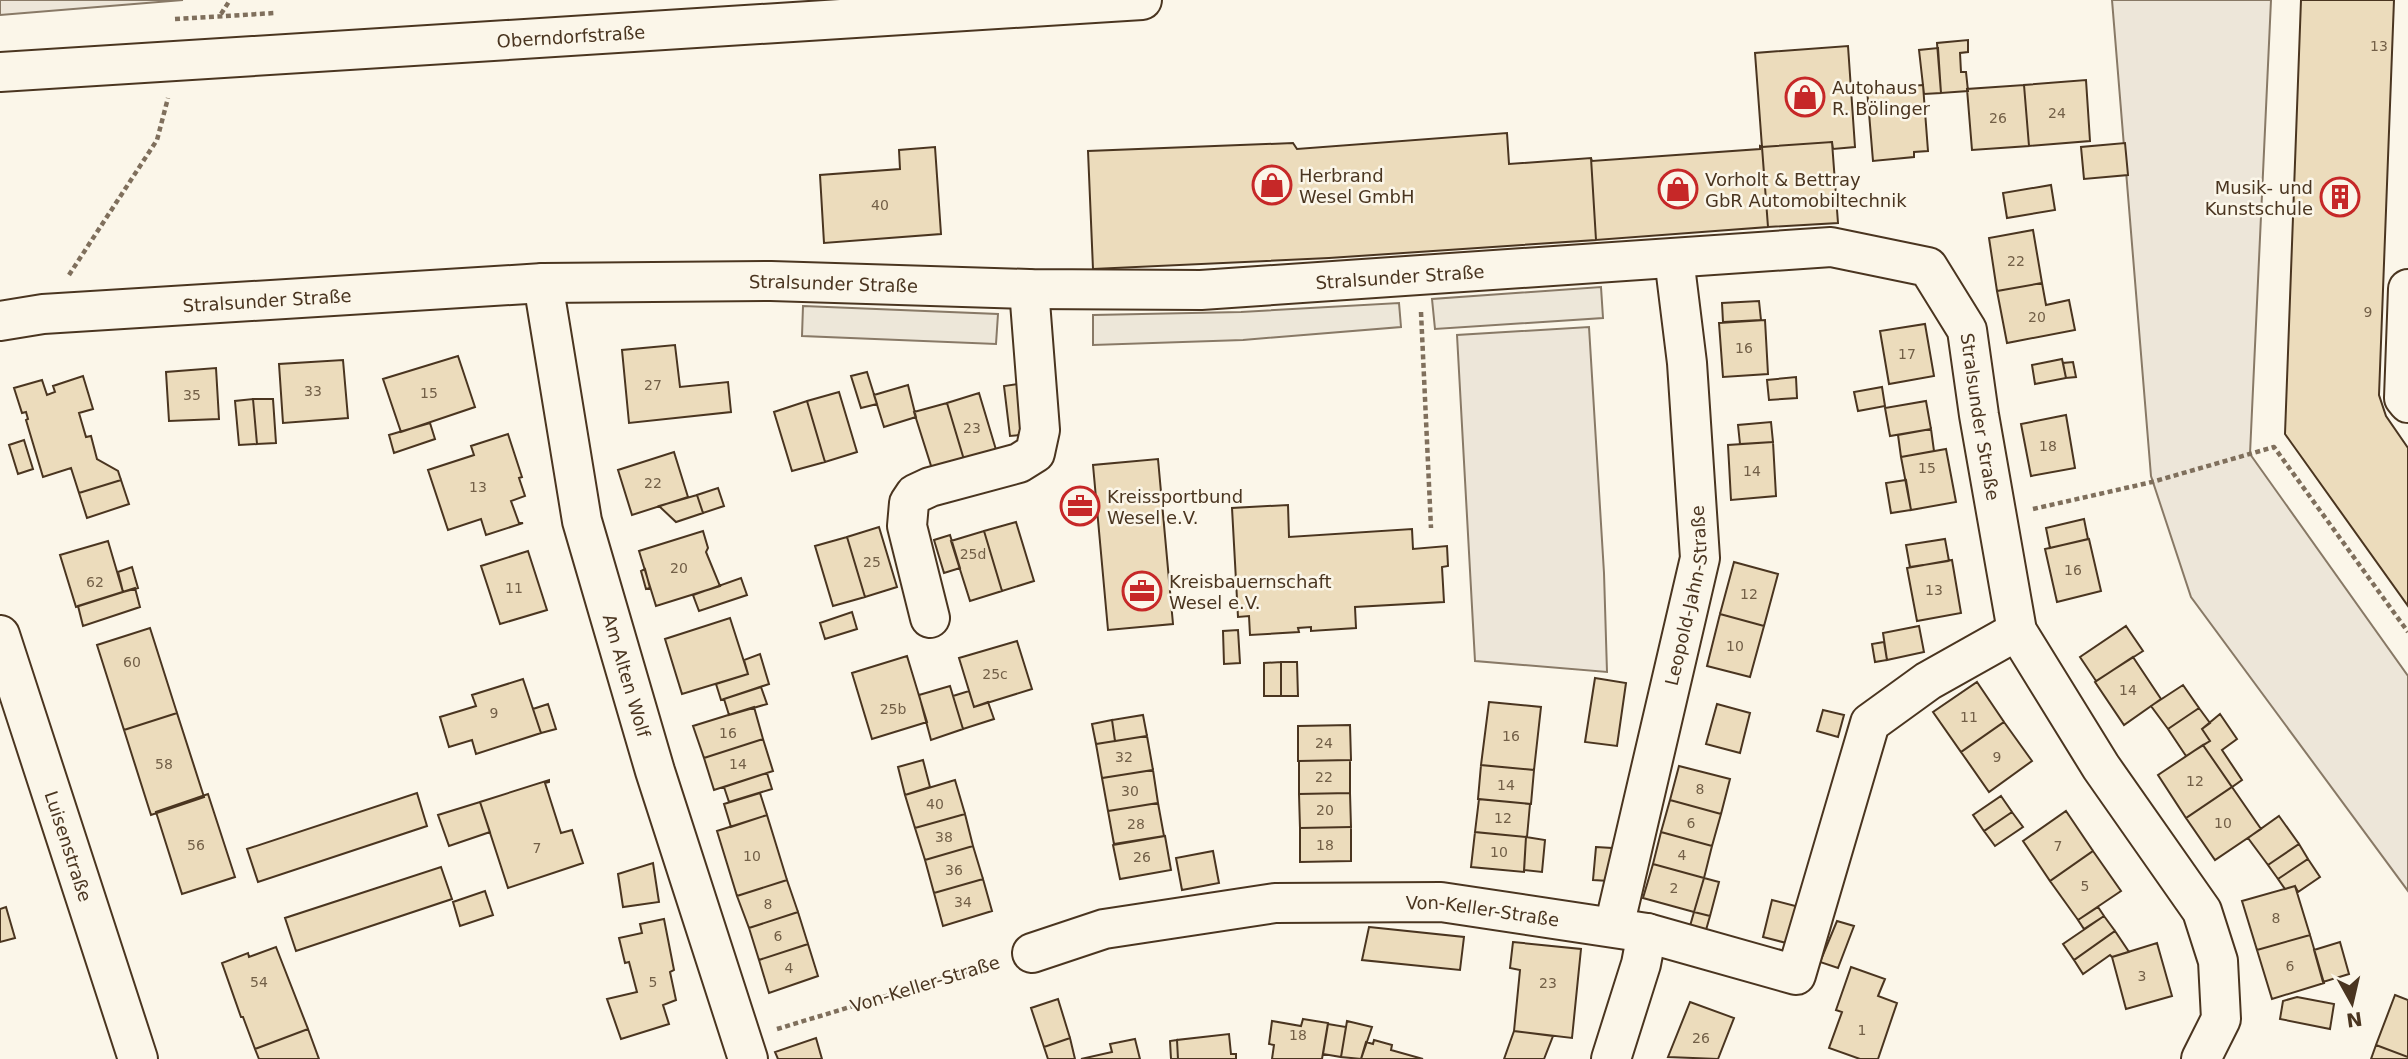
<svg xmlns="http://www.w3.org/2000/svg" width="2408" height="1059" font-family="'DejaVu Sans',sans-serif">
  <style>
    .green { fill: #ede6d9; stroke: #887966; stroke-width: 2 }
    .parking { fill: #ede7d9; stroke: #887966; stroke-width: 2 }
    .building { fill: #ecdcbc; stroke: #4a3520; stroke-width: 2 }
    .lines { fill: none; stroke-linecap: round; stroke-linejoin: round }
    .minor-casing { stroke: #4a3520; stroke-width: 42 }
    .major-casing { stroke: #4a3520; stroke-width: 42 }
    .path { stroke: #7f6f5c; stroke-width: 4.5; stroke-dasharray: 5 3.5; stroke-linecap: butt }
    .minor { stroke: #fbf6e9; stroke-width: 38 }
    .major { stroke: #fbf6e9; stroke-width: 38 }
    .labels { text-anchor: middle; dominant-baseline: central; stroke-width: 5; stroke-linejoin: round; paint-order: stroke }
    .number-label { font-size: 14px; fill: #725f47 }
    .street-label { font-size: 18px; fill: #4a3520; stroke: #fbf6e9 }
    .poi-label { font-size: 18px; fill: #4a3520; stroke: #fbf6e9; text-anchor: start }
  </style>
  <rect width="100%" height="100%" fill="#fbf6e9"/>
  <path class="green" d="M0 0H183L0 15Z
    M2112 0H2271L2250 454 2408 676V891L2191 597 2151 476Z
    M1589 327 1604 573 1607 672 1475 661 1457 335Z"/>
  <path class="parking" d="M1601 287 1603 318 1435 329 1432 299Z
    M1399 303 1401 327 1243 340 1093 345V315L1241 312Z
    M803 306 998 314 996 344 802 336Z"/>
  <path class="building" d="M2301 0H2394L2379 395 2386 416 2408 448V606L2285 434Z
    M1968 40V52L1960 53 1961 72H1966L1968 91 1941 93 1937 43Z
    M1848 46 1855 147 1833 149 1832 142 1762 147 1755 53Z
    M1938 48 1941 93 1924 94 1919 50Z
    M2086 80 2090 141 2029 146 2024 85Z
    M1923 85 1928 151 1914 152V157L1873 161 1867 89Z
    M2024 85 2029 146 1972 150 1967 89Z
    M1507 133 1509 164 1591 158 1596 240 1329 258 1093 269 1088 151 1293 143 1297 149Z
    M1832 142 1838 223 1768 227 1762 147Z
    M2125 143 2128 175 2084 179 2081 147Z
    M1760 146 1762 147 1768 227 1596 240 1591 158 1592 161 1760 149Z
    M935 147 941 234 824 243 820 175 900 169 899 150Z
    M2051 185 2055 210 2007 218 2003 193Z
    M2033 230 2042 283 1997 291 1989 238Z
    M2042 283 2046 305 2069 300 2075 330 2007 343 1997 291Z
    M1759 301 1761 320 1723 322 1722 303Z
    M1765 320 1768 374 1723 377 1719 323Z
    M1925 324 1934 376 1889 384 1880 331Z
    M675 345 680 387 728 382 731 412 629 423 622 350Z
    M458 356 475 407 401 432 383 379Z
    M2062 359 2066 378 2035 384 2032 365Z
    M343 360 348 418 283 423 279 364Z
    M2073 362 2076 377 2066 378 2063 363Z
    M216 368 219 419 169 421 166 372Z
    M867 372 877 404 861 408 851 376Z
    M83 376 93 409 79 413 86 437 91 436 97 459 118 471 121 480 79 493 71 468 43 477 26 420 28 419 26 412 22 413 14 388 42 380 47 395 55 392 53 386Z
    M1796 377 1797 398 1769 400 1767 380Z
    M1024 383 1029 434 1010 436 1004 386Z
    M908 385 916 417 884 427 874 395Z
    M1882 387 1885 406 1858 411 1854 392Z
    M839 392 857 452 825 462 807 401Z
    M979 393 997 453 965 463 947 403Z
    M253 399H273L276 443 257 444Z
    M253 399 257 444 239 445 235 401Z
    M807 401 825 462 792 471 774 412Z
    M1926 401 1931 429 1890 436 1885 408Z
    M947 403 965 463 933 472 914 412Z
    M2066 415 2075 468 2031 476 2021 424Z
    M1771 422 1773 442 1740 444 1738 425Z
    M430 423 435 439 394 453 389 435Z
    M1931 429 1934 451 1901 457 1898 435Z
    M508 434 522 477 519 478 525 496 511 501 519 523H523L486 535 481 519 448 530 428 470 474 455 471 446Z
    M24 440 33 469 18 474 9 445Z
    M1773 442 1776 496 1731 500 1728 445Z
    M1946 449 1956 502 1911 510 1901 457Z
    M674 452 688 497 632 515 618 470Z
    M1158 459 1173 624 1108 630 1093 465Z
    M121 480 129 504 87 518 79 493Z
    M1906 480 1911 510 1891 513 1886 483Z
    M718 488 724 506 703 513 697 495Z
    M697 495 703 513 676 522 659 506Z
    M1288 505 1289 537 1412 529 1413 549 1447 546 1448 566 1442 567 1444 602 1355 607 1356 628 1311 631V627L1298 628 1299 632 1250 635 1249 616 1238 617 1232 508Z
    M2084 519 2088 539 2050 548 2046 528Z
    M1016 522 1034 581 1002 591 984 531Z
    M879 527 897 587 865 597 847 537Z
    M703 531 708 548 706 552 720 586 656 606 639 551Z
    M984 531 1002 591 970 601 951 541Z
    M950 535 960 568 944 573 934 540Z
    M847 537 865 597 833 606 815 546Z
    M1945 539 1949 561 1910 567 1906 545Z
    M2089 539 2101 591 2057 602 2045 549Z
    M108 541 123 592 76 607 60 555Z
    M528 551 547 610 500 624 481 566Z
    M1952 560 1961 613 1917 621 1907 568Z
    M1734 562 1778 574 1764 626 1720 614Z
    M132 567 138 588 123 592 118 572Z
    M645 569 650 588 646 589 641 571Z
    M741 578 747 595 699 611 693 595Z
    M135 588 140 607 83 626 78 606Z
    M852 612 857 629 825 639 820 623Z
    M1720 614 1764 626 1750 677 1707 666Z
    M730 618 748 674 682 694 665 639Z
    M1919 626 1924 652 1887 660 1883 633Z
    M2126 626 2143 651 2096 681 2080 657Z
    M150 628 177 713 124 730 97 645Z
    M1238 630 1240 663 1224 664 1223 631Z
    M1017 641 1032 689 974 707 959 658Z
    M1884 642 1887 660 1875 662 1872 644Z
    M760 654 769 684 721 700 716 684 748 674 744 660Z
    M907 656 927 722 872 739 852 673Z
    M2133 657 2161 699 2124 725 2095 682Z
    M1281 662V696H1264V663Z
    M1281 662H1297L1298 696H1281Z
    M1595 678 1626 683 1617 746 1585 742Z
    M523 679 541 733 476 754 472 740 449 747 440 717 476 706 472 695Z
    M1977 682 2004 722 1961 752 1933 712Z
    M2183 685 2199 708 2168 729 2151 706Z
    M950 686 963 729 931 740 919 695Z
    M761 687 767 704 729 715 724 699Z
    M969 691 974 707 988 702 994 719 963 729 953 696Z
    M1489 702 1541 707 1534 770 1481 765Z
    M548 704 556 729 541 733 533 709Z
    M1717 704 1750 713 1740 753 1706 744Z
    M754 707 763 739 704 758 693 726Z
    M2199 708 2210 723 2202 729 2210 741 2186 756 2168 729Z
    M1823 710 1844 715 1838 737 1817 731Z
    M177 713 204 797 151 815 124 730Z
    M2220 714 2237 739 2222 750 2242 780 2232 787 2203 745 2210 741 2202 729Z
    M1143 715 1147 736 1115 741 1112 720Z
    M1112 720 1115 741 1096 744 1092 724Z
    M2004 722 2032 761 1989 792 1961 752Z
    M1350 725 1351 760 1298 761V726Z
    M1147 736 1153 770 1102 778 1096 744Z
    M763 739 773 771 714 790 704 758Z
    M2203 745 2232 787 2186 818 2158 775Z
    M923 760 930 787 905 795 898 767Z
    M1350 760V793L1299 794V761Z
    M1481 765 1534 770 1531 804 1478 799Z
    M1679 766 1730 779 1721 814 1670 800Z
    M1153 770 1158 803 1108 811 1102 778Z
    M767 773 772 789 729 802 724 787Z
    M549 780V782L545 783 561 833 572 830 583 863 508 888 480 802Z
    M955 780 965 814 915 828 905 795Z
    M2232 787 2261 829 2215 860 2186 818Z
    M417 793 427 826 258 882 247 849Z
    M760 793 767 815 731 827 724 804Z
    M1350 793 1351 827 1300 828 1299 794Z
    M208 794 235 877 182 894 156 812Z
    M2001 796 2012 812 1984 831 1973 815Z
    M1479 799 1530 804 1527 837 1475 832Z
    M1670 800 1721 814 1712 846 1661 832Z
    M480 802 490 832 449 846 438 815Z
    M1158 803 1164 836 1114 844 1108 811Z
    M2066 811 2093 851 2050 881 2023 841Z
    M2012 812 2023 827 1995 846 1984 831Z
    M965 814 973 846 925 860 915 828Z
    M767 815 787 880 737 896 717 831Z
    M2279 816 2299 844 2268 865 2248 838Z
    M1351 827V861L1300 862V828Z
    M1475 832 1526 837 1524 872 1471 867Z
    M1661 832 1712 846 1704 878 1653 864Z
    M1165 836 1171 870 1120 879 1113 845Z
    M1526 837 1545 840 1542 872 1524 870Z
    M2299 844 2308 859 2278 879 2268 865Z
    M973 846 983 879 934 893 925 860Z
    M1596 847 1612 848 1609 881 1593 880Z
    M1213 851 1219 883 1182 890 1176 858Z
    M2093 851 2121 891 2078 920 2050 881Z
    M2308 859 2320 877 2298 892 2295 886 2285 889 2278 879Z
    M653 863 659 902 623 907 618 874Z
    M1653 864 1704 878 1694 912 1643 898Z
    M441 867 452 899 296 951 285 918Z
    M1704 878 1719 882 1710 916 1694 912Z
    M983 879 992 911 943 926 934 893Z
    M787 880 798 912 749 928 737 896Z
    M2295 886 2310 935 2257 950 2242 901Z
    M485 891 493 915 460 926 453 902Z
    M1772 900 1803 908 1794 945 1763 937Z
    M6 907 15 938 0 942V909Z
    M2098 907 2104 916 2084 929 2078 920Z
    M798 912 808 944 759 960 749 928Z
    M1694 912 1710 916 1706 930 1690 926Z
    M2104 916 2115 931 2074 960 2063 944Z
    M664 919 674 970 670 972 676 1000 663 1005 669 1024 621 1039 607 999 637 992 629 962 625 963 619 938 642 933 640 924Z
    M1837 921 1854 926 1838 968 1820 962Z
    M1369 927 1464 937 1460 970 1362 960Z
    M2115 931 2129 952 2112 957 2110 955 2083 974 2074 960Z
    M2310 935 2324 983 2272 999 2257 950Z
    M1513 942 1581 949 1572 1038 1514 1031 1520 970 1510 968Z
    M2340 942 2349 974 2323 982 2314 950Z
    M2157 943 2172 996 2126 1009 2112 957Z
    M808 944 818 976 769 993 759 960Z
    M276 947 308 1029 255 1049 243 1017H241L222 963 248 953 249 957Z
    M1851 967 1885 979 1878 996 1897 1003 1878 1059H1860L1829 1048 1842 1012 1836 1010Z
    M2395 995 2408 1000V1057L2376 1045Z
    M2297 997 2334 1004 2330 1029 2280 1019 2283 1001Z
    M1058 999 1070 1038 1044 1047 1031 1008Z
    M1690 1002 1734 1018 1718 1059 1668 1057Z
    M1303 1019 1328 1023 1322 1059H1272L1274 1045 1269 1044 1272 1021 1301 1026Z
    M1347 1021 1372 1027 1361 1059 1341 1057Z
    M1328 1024 1346 1027 1341 1057 1323 1054Z
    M308 1029 319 1059H259L255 1049Z
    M1514 1031 1553 1036 1544 1059H1504Z
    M1229 1034 1231 1054H1236V1059H1178L1177 1040Z
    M816 1038 822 1059H778L775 1052Z
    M1070 1038 1075 1059H1048L1044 1047Z
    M1135 1039 1140 1059H1081L1112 1052 1110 1044Z
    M1177 1040 1178 1059H1171L1170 1041Z
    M1374 1040 1392 1045 1391 1050 1423 1059H1361L1366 1042 1373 1044Z
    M2376 1045 2408 1057V1059H2371Z"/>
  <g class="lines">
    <defs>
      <g id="minor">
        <path id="s1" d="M543 283 582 521 655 771 748 1059"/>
        <path d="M2408 289 2404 398 2408 403"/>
        <path id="s2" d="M0 321 43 314 543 283 771 281 1029 289 1201 290 1831 247 1928 267 1967 330 1979 415 2017 631 2101 767 2202 911 2218 961 2221 1019 2201 1059"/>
        <path d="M930 618 907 526 909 503 915 494 930 487 1019 463 1035 453 1040 430 1029 289"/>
        <path id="s3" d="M0 635 138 1059"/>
        <path id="s4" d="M1614 927 1700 558 1687 363 1674 258"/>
        <path id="s5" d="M1032 953 1104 929 1275 903 1441 902 1647 933 1796 975 1870 723 1928 681 2017 631"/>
        <path d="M1611 1059 1641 964 1647 933"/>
      </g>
      <g id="major">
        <path id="s6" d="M0 72 1142 0"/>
      </g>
    </defs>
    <use href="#minor" class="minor-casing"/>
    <use href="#major" class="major-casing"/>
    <path class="path" d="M221 14 230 0
      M175 19 275 13
      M69 275 157 140 168 98
      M1421 312 1431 528
      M2033 509 2152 482 2274 447 2408 632
      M777 1029 996 963"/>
    <use href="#minor" class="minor"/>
    <use href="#major" class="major"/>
  </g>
  <defs>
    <symbol id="shop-ring" viewBox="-11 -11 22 22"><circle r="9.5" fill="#fbf6e9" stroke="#c62828" stroke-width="1.5"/><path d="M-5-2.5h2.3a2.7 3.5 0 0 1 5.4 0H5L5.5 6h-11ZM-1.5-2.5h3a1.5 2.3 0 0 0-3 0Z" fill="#c62828"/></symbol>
    <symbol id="building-ring" viewBox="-11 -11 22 22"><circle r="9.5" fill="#fbf6e9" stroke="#c62828" stroke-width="1.5"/><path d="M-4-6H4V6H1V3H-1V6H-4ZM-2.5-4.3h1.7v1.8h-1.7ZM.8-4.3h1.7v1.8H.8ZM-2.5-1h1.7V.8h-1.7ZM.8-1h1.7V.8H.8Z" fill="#c62828"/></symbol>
    <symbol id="office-ring" viewBox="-11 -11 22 22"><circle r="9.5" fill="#fbf6e9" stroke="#c62828" stroke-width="1.5"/><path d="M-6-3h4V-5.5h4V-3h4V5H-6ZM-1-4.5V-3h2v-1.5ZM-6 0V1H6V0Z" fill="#c62828"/></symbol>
  </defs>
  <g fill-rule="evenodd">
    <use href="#shop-ring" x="1783" y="75" width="44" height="44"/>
    <use href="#shop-ring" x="1250" y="163" width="44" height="44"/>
    <use href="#shop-ring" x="1656" y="167" width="44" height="44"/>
    <use href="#building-ring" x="2318" y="175" width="44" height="44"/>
    <use href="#office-ring" x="1058" y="484" width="44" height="44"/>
    <use href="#office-ring" x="1120" y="569" width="44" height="44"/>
  </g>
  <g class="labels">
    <g class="number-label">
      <text x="2379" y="46">13</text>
      <text x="2057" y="113">24</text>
      <text x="1998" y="118">26</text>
      <text x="880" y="205">40</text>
      <text x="2016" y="261">22</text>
      <text x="2368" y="312">9</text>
      <text x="2037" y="317">20</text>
      <text x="1744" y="348">16</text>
      <text x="1907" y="354">17</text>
      <text x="653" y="385">27</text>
      <text x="313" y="391">33</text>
      <text x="429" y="393">15</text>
      <text x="192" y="395">35</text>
      <text x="972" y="428">23</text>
      <text x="2048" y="446">18</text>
      <text x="1927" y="468">15</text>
      <text x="1752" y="471">14</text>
      <text x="653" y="483">22</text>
      <text x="478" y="487">13</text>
      <text x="973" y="554">25d</text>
      <text x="872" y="562">25</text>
      <text x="679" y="568">20</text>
      <text x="2073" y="570">16</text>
      <text x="95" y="582">62</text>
      <text x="514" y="588">11</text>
      <text x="1934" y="590">13</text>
      <text x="1749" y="594">12</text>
      <text x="1735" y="646">10</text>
      <text x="132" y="662">60</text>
      <text x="995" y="674">25c</text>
      <text x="2128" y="690">14</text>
      <text x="893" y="709">25b</text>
      <text x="494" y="713">9</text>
      <text x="1969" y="717">11</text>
      <text x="728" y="733">16</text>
      <text x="1511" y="736">16</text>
      <text x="1324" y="743">24</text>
      <text x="1124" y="757">32</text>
      <text x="1997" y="757">9</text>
      <text x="164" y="764">58</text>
      <text x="738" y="764">14</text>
      <text x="1324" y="777">22</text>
      <text x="2195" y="781">12</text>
      <text x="1506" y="785">14</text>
      <text x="1700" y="789">8</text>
      <text x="1130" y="791">30</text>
      <text x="935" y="804">40</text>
      <text x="1325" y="810">20</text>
      <text x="1503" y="818">12</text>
      <text x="1691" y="823">6</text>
      <text x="2223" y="823">10</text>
      <text x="1136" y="824">28</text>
      <text x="944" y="837">38</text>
      <text x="196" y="845">56</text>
      <text x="1325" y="845">18</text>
      <text x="2058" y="846">7</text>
      <text x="537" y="848">7</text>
      <text x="1499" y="852">10</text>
      <text x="1682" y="855">4</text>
      <text x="752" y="856">10</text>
      <text x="1142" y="857">26</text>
      <text x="954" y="870">36</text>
      <text x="2085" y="886">5</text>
      <text x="1674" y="888">2</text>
      <text x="963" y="902">34</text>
      <text x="768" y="904">8</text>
      <text x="2276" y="918">8</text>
      <text x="778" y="936">6</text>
      <text x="2290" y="966">6</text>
      <text x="789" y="968">4</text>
      <text x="2142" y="976">3</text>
      <text x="259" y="982">54</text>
      <text x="653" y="982">5</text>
      <text x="1548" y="983">23</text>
      <text x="1862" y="1030">1</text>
      <text x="1298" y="1035">18</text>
      <text x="1701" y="1038">26</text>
    </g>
    <g class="street-label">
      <text stroke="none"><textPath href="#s6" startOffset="572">Oberndorfstraße</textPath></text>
      <text stroke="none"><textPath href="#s2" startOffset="1402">Stralsunder Straße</textPath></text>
      <text stroke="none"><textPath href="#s2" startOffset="835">Stralsunder Straße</textPath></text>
      <text stroke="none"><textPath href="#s2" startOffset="268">Stralsunder Straße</textPath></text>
      <text stroke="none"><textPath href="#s2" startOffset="2095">Stralsunder Straße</textPath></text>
      <text stroke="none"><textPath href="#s4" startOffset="340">Leopold-Jahn-Straße</textPath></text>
      <text stroke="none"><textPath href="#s1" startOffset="402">Am Alten Wolf</textPath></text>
      <text stroke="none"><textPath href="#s3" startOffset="222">Luisenstraße</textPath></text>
      <text stroke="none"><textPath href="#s5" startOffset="457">Von-Keller-Straße</textPath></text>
      <text transform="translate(925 984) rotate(-17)">Von-Keller-Straße</text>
    </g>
    <g class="poi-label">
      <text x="1832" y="87">Autohaus<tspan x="1832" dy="21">R. Bölinger</tspan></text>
      <text x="1299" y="175">Herbrand<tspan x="1299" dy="21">Wesel GmbH</tspan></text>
      <text x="1705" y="179">Vorholt &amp; Bettray<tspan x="1705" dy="21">GbR Automobiltechnik</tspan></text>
      <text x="2313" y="187" text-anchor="end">Musik- und<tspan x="2313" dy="21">Kunstschule</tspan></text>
      <text x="1107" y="496">Kreissportbund<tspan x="1107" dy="21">Wesel e.V.</tspan></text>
      <text x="1169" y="581">Kreisbauernschaft<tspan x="1169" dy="21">Wesel e.V.</tspan></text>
    </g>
  </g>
  <g transform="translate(2352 1003) rotate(172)" stroke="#fbf6e9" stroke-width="5" paint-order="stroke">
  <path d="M0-5L12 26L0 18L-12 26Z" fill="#4a3520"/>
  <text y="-10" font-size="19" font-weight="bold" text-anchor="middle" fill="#4a3520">N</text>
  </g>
</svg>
